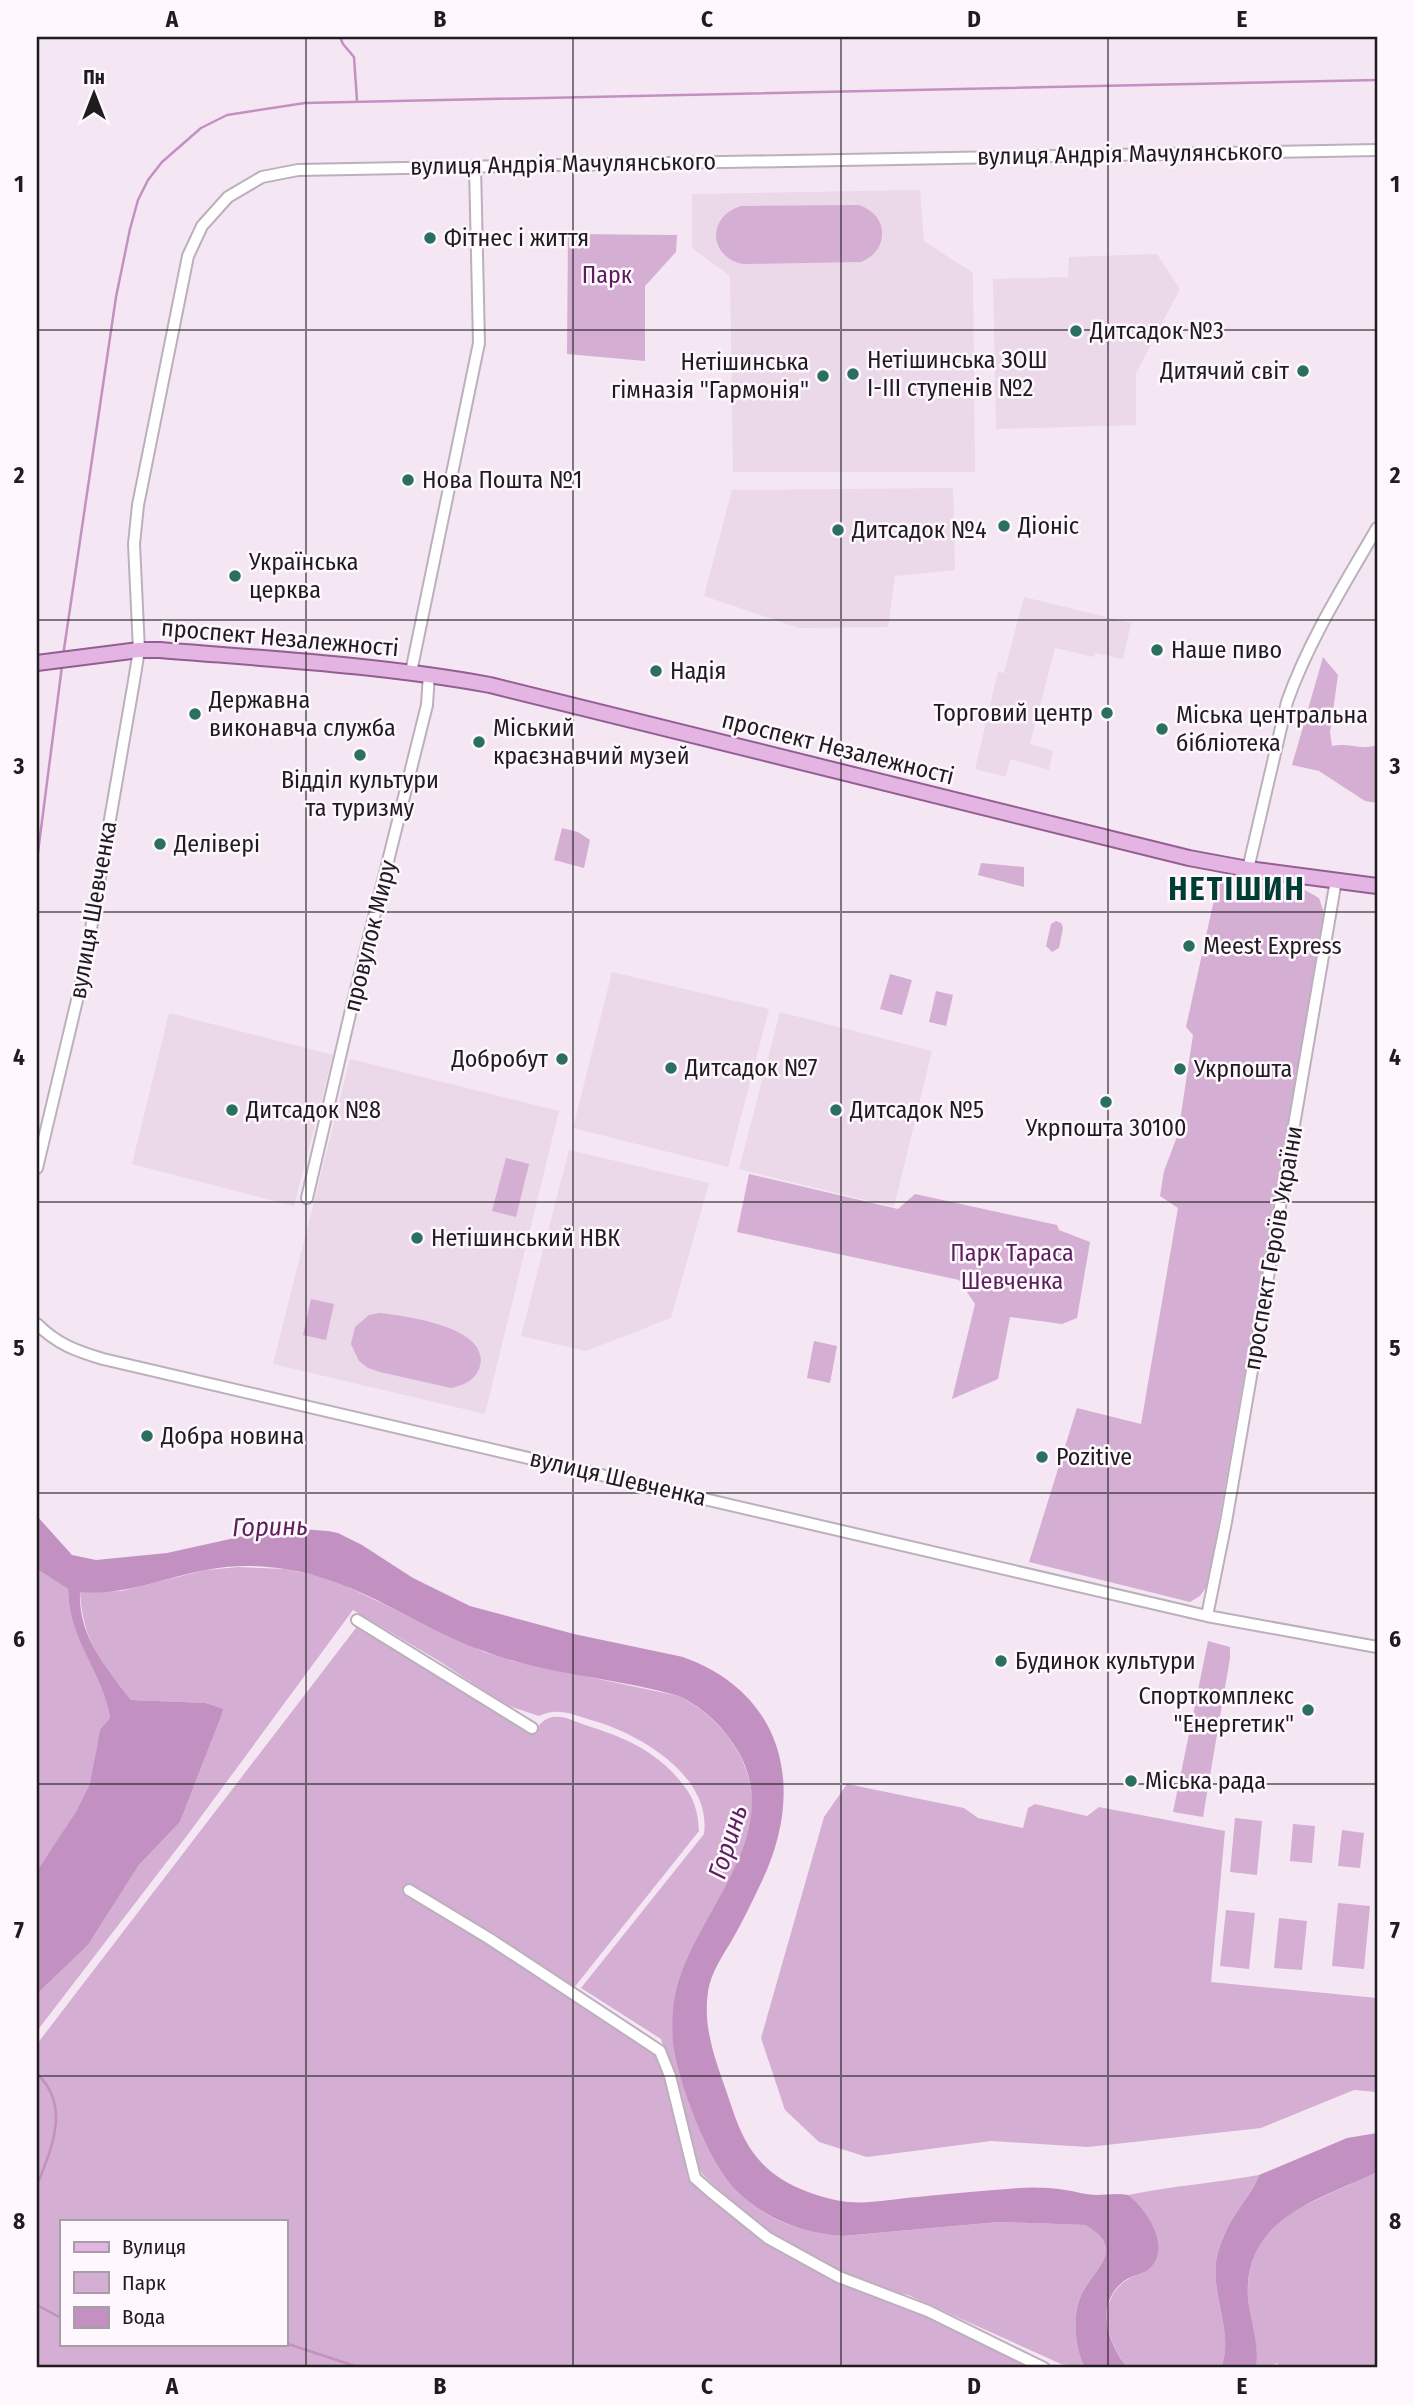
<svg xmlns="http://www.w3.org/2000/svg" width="1414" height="2405" font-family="'Fira Sans Condensed',sans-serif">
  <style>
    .built { fill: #ebd8e9 }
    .green { fill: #d5aed3; fill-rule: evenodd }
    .water { fill: #c391c1 }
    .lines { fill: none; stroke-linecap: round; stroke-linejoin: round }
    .stream { stroke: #c391c1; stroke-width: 2.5 }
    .minor-casing { stroke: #bbb0bb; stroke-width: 14 }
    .major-casing { stroke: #935e92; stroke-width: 18 }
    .minor { stroke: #fff; stroke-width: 10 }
    .major { stroke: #e4b4e3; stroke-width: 14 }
    .grid { fill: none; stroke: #1f1b1f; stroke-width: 2; stroke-opacity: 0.55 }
    .poi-dot { fill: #2b6f61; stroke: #fef7fe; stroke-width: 2.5 }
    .labels { text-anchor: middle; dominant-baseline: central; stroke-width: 5; stroke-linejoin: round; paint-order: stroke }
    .street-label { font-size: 24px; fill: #1f1b1f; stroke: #fef7fe }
    .poi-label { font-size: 24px; fill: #1f1b1f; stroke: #fef7fe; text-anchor: start }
    .park-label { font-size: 24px; fill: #5a1e5a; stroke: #fef7fe }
    .water-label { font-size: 26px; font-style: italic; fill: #5c215c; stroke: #fef7fe }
    .district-label { font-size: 32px; font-weight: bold; letter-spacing: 2px; fill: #003e34; stroke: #fef7fe }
    .neatline { fill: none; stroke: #1f1b1f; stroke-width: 2.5 }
    .grid-label { font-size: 23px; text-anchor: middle; font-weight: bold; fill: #1f1b1f }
  </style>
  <rect width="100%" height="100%" fill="#f4e7f3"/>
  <path class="built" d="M920 190 924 241 973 273 975 472H733L730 276 692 248V194Z
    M1157 254 1180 289 1136 373V425L996 429 993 279 1068 277 1069 257Z
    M953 488 955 570 895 576 888 627 799 628 704 596 732 490Z
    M1024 597 1131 623 1123 659 1096 653 1094 657 1055 648 1030 744 1053 751 1049 770 1010 759 1006 777 975 769 998 672 1004 673Z
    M612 972 769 1009 728 1167 573 1128Z
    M780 1012 932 1051 894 1207 739 1169Z
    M169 1013 333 1055 294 1206 132 1164Z
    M350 1059 559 1111 485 1414 273 1364Z
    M569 1150 709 1183 671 1318 586 1351 521 1336Z"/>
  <path class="green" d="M859 205C889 215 890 250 861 262L743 264C708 257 707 216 741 206Z
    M568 234 677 235 676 252 645 286V361L567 354Z
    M1323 657 1338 675 1330 732 1332 746C1351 742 1358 751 1377 745V803L1365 801 1319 771 1292 765Z
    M562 828 578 832 590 840 584 868 554 860Z
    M981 863 1024 867V887L978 875Z
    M1219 877 1305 890 1319 898 1324 913 1208 1585 1200 1596 1190 1602 1029 1562 1077 1408 1141 1424 1178 1208 1160 1196 1164 1171 1178 1134 1193 1035 1186 1027Z
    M1056 921 1061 923 1063 928 1059 948 1052 952 1046 946 1051 924Z
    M890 974 912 980 902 1015 880 1009Z
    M936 991 953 995 946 1026 929 1022Z
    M506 1158 529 1164 516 1217 492 1211Z
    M749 1174 898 1209 915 1194 1057 1225 1059 1230 1090 1242 1077 1318 1062 1324 1010 1317 998 1379 952 1399 975 1304 959 1280 737 1232Z
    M311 1299 334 1304 326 1340 303 1335Z
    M380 1313C406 1316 490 1327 480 1366 476 1380 464 1385 451 1388L380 1372 368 1368 359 1361 351 1344 355 1327 369 1315Z
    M814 1341 837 1346 830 1383 807 1378Z
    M238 1567 285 1569 329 1578 484 1652 513 1661 679 1696C725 1720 762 1770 750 1825 742 1860 724 1891 708 1922 698 1942 680 1969 676 1990 669 2033 678 2073 694 2114 725 2190 758 2229 844 2236L999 2222 1085 2225C1130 2250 1090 2271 1080 2298 1072 2318 1075 2349 1085 2368L1061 2364 908 2295 883 2290 840 2273 775 2238 740 2210 702 2174 693 2153 661 2039 581 1988 704 1834C712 1775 638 1733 591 1720 571 1714 558 1707 539 1716L506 1705 439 1661 353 1610 189 1833 37 2031V1994L88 1945 139 1865 180 1822 224 1709 206 1703 131 1700C102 1662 83 1643 80 1592L121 1591 206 1570Z
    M37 1569 68 1589C69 1643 104 1670 110 1718 90 1743 100 1760 90 1786 77 1816 55 1844 37 1871Z
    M359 1624 533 1732C538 1727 541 1721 549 1718 562 1714 573 1721 585 1725 627 1738 661 1753 687 1790 696 1803 698 1816 699 1831L569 1994 657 2054 693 2179 766 2241 927 2314 1037 2368H37V2044ZM61 2221H285V2344H61Z
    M1208 1641 1230 1647V1658L1203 1817 1173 1812Z
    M847 1784 964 1808 978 1818 1023 1828 1028 1808 1035 1804 1087 1816 1099 1807 1225 1831 1211 1982 1377 1998V2092L1354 2090 1261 2128 1088 2147 991 2141 867 2157 819 2142 785 2110 761 2038 824 1817Z
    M1235 1818 1262 1821 1257 1875 1230 1872Z
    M1293 1824 1315 1826 1312 1863 1290 1861Z
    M1342 1830 1364 1833 1360 1868 1338 1866Z
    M1338 1903 1370 1906 1364 1969 1332 1966Z
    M1226 1910 1255 1913 1249 1969 1220 1966Z
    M1279 1918 1307 1921 1302 1970 1274 1968Z
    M1377 2172V2368H1275L1278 2362 1271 2368H1256C1260 2346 1249 2321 1248 2298 1247 2274 1253 2245 1271 2228 1298 2204 1345 2188 1377 2172Z
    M1259 2175C1254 2190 1245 2199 1237 2212 1228 2224 1221 2241 1217 2256 1209 2294 1235 2332 1221 2368H1128C1101 2336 1095 2288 1142 2273L1146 2216 1128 2195C1171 2186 1215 2183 1259 2175Z"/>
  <path class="water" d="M37 1516 72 1555 96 1560 167 1553 275 1529 287 1528 328 1531 338 1533 362 1545 413 1578 470 1606 574 1634 683 1657C786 1694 806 1791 761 1883 752 1902 743 1921 732 1940 722 1957 711 1972 708 1992 702 2032 719 2068 731 2105 745 2149 763 2175 808 2192 855 2209 871 2201 917 2197 947 2194 977 2191 1007 2189 1026 2187 1046 2187 1065 2190 1075 2191 1086 2195 1096 2195 1107 2195 1117 2193 1128 2195 1146 2209 1170 2244 1152 2266 1145 2275 1133 2274 1124 2281 1094 2304 1108 2345 1128 2368H1085C1075 2349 1072 2318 1080 2298 1090 2271 1130 2250 1085 2225L999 2222 843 2236C803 2233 768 2221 738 2192 709 2165 678 2082 673 2043 672 2026 672 2007 676 1990 695 1914 785 1835 739 1753 724 1727 705 1709 679 1696 616 1678 548 1675 486 1652 417 1628 360 1580 285 1569 260 1565 231 1565 206 1570 163 1578 124 1596 80 1592 78 1636 106 1667 131 1700L206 1703 224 1709 180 1822 139 1865 88 1945 37 1994V1871L76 1812 90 1784 100 1730 110 1718C103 1670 69 1643 68 1589L37 1569Z
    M1377 2133V2172C1318 2201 1243 2217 1248 2298 1250 2321 1260 2345 1256 2368H1221C1235 2332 1209 2294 1217 2256 1221 2241 1228 2224 1237 2212 1245 2199 1254 2190 1259 2175L1347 2138Z"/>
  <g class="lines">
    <path class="stream" d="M340 37 343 44 354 57 357 101
      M63 656 116 297 130 229 138 200 148 180 162 162 201 128 227 115 305 103 1377 80
      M37 860 62 666
      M37 2074C71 2105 52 2148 37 2185
      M37 2305 61 2318
      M285 2343 361 2368"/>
    <defs>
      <path id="minor" d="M411 672 479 343 475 166
        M1248 869 1287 702C1309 640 1344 585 1377 528
        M37 1168 83 975 134 681 139 650 134 544 138 505 188 256 202 226 228 197 262 177 298 170 1377 150
        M307 1198 354 997 427 705 429 674
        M37 1324C57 1344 76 1351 103 1359L1207 1616 1377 1647
        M1207 1616 1226 1522 1336 880
        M357 1620 532 1728
        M409 1890 490 1939 660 2051 670 2076 695 2178 711 2192 768 2238 839 2277 928 2311 1044 2368"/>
      <path id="major" d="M37 663 139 650H160C270 659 381 665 490 685L1189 858 1248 869 1377 886"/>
    </defs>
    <use href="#minor" class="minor-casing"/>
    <use href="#major" class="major-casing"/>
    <use href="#minor" class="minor"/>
    <use href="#major" class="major"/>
  </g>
  <path class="grid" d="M306 37V2368M573 37V2368M841 37V2368M1108 37V2368M37 330H1377M37 620H1377M37 912H1377M37 1202H1377M37 1493H1377M37 1784H1377M37 2076H1377"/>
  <g class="poi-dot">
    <circle cx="430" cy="238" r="7"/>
    <circle cx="1076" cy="331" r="7"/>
    <circle cx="1303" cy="371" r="7"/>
    <circle cx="853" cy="374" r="7"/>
    <circle cx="823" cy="376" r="7"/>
    <circle cx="408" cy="480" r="7"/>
    <circle cx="1004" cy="526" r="7"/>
    <circle cx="838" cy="530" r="7"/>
    <circle cx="235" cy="576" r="7"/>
    <circle cx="1157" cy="650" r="7"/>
    <circle cx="656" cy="671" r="7"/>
    <circle cx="1107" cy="713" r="7"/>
    <circle cx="195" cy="714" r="7"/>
    <circle cx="1162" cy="729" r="7"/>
    <circle cx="479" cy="742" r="7"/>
    <circle cx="360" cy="755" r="7"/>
    <circle cx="160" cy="844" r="7"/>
    <circle cx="1189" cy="946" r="7"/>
    <circle cx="562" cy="1059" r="7"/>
    <circle cx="671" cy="1068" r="7"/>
    <circle cx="1180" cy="1069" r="7"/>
    <circle cx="1106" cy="1102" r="7"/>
    <circle cx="232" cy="1110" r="7"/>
    <circle cx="836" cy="1110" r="7"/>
    <circle cx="417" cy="1238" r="7"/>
    <circle cx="147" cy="1436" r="7"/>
    <circle cx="1042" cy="1457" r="7"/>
    <circle cx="1001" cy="1661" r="7"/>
    <circle cx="1308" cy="1710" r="7"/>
    <circle cx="1131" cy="1781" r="7"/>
  </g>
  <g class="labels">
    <g class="street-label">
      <text transform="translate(1130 154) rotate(-1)">вулиця Андрія Мачулянського</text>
      <text transform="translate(563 164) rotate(-1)">вулиця Андрія Мачулянського</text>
      <text transform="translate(280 638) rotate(5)">проспект Незалежності</text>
      <text transform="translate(838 748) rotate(14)">проспект Незалежності</text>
      <text transform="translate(93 910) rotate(-80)">вулиця Шевченка</text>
      <text transform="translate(370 936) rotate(-76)">провулок Миру</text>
      <text transform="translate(1273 1248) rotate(-80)">проспект Героїв України</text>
      <text transform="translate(618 1478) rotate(13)">вулиця Шевченка</text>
    </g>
    <g class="poi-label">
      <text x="444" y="238">Фітнес і життя</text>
      <text x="1090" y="331">Дитсадок №3</text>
      <text x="867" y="360">Нетішинська ЗОШ<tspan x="867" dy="28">І-ІІІ ступенів №2</tspan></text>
      <text x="809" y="362" text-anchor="end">Нетішинська<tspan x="809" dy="28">гімназія "Гармонія"</tspan></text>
      <text x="1289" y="371" text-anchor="end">Дитячий світ</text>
      <text x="422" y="480">Нова Пошта №1</text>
      <text x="1018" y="526">Діоніс</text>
      <text x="852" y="530">Дитсадок №4</text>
      <text x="249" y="562">Українська<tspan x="249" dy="28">церква</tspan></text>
      <text x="1171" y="650">Наше пиво</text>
      <text x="670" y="671">Надія</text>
      <text x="209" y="700">Державна<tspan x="209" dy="28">виконавча служба</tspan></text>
      <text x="1093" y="713" text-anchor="end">Торговий центр</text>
      <text x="1176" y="715">Міська центральна<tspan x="1176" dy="28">бібліотека</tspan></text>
      <text x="493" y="728">Міський<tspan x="493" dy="28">краєзнавчий музей</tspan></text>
      <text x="360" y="780" text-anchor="middle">Відділ культури<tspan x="360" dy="28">та туризму</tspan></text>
      <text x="174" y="844">Делівері</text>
      <text x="1203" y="946">Meest Express</text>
      <text x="548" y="1059" text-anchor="end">Добробут</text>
      <text x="685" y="1068">Дитсадок №7</text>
      <text x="1194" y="1069">Укрпошта</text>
      <text x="246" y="1110">Дитсадок №8</text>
      <text x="850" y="1110">Дитсадок №5</text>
      <text x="1106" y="1128" text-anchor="middle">Укрпошта 30100</text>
      <text x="431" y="1238">Нетішинський НВК</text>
      <text x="161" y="1436">Добра новина</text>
      <text x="1056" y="1457">Pozitive</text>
      <text x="1015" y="1661">Будинок культури</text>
      <text x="1294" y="1696" text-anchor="end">Спорткомплекс<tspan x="1294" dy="28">"Енергетик"</tspan></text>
      <text x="1145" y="1781">Міська рада</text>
    </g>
    <g class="park-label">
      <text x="607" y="275">Парк</text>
      <text x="1012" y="1253">Парк Тараса<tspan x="1012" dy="28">Шевченка</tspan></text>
    </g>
    <g class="water-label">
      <text transform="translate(270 1527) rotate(-1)">Горинь</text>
      <text transform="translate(728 1842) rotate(-72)">Горинь</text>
    </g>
    <g class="district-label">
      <text x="1237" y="889">НЕТІШИН</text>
    </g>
  </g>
  <rect width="1414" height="2405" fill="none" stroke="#fef7fe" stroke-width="77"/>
  <rect x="60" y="2220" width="228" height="126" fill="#fef7fe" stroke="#a59fa5" stroke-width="2"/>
  <rect x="74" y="2242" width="35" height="10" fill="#e4b4e3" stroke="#a59fa5" stroke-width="2"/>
  <text x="122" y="2254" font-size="21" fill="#1f1b1f">Вулиця</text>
  <rect x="74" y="2272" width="35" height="21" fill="#d5aed3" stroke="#a59fa5" stroke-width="2"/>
  <text x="122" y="2290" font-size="21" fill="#1f1b1f">Парк</text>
  <rect x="74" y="2307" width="35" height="21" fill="#c391c1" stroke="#a59fa5" stroke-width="2"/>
  <text x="122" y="2324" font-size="21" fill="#1f1b1f">Вода</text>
  <g transform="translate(94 94)" stroke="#fef7fe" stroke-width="5" paint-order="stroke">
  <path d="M0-5L12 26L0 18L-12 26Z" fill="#1f1b1f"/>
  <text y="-10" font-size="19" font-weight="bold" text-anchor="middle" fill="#1f1b1f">Пн</text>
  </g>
  <rect x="38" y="38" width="1338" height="2328" class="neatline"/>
  <g class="grid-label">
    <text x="172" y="27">A</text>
    <text x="440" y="27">B</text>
    <text x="707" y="27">C</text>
    <text x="974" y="27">D</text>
    <text x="1242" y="27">E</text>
    <text x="19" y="192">1</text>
    <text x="1395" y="192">1</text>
    <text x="19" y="483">2</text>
    <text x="1395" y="483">2</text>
    <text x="19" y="774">3</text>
    <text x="1395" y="774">3</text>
    <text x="19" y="1065">4</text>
    <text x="1395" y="1065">4</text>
    <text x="19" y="1356">5</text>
    <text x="1395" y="1356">5</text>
    <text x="19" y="1647">6</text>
    <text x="1395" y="1647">6</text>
    <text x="19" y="1938">7</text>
    <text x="1395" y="1938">7</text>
    <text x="19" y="2229">8</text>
    <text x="1395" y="2229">8</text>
    <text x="172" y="2394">A</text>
    <text x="440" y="2394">B</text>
    <text x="707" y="2394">C</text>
    <text x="974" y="2394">D</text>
    <text x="1242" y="2394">E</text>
  </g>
</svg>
